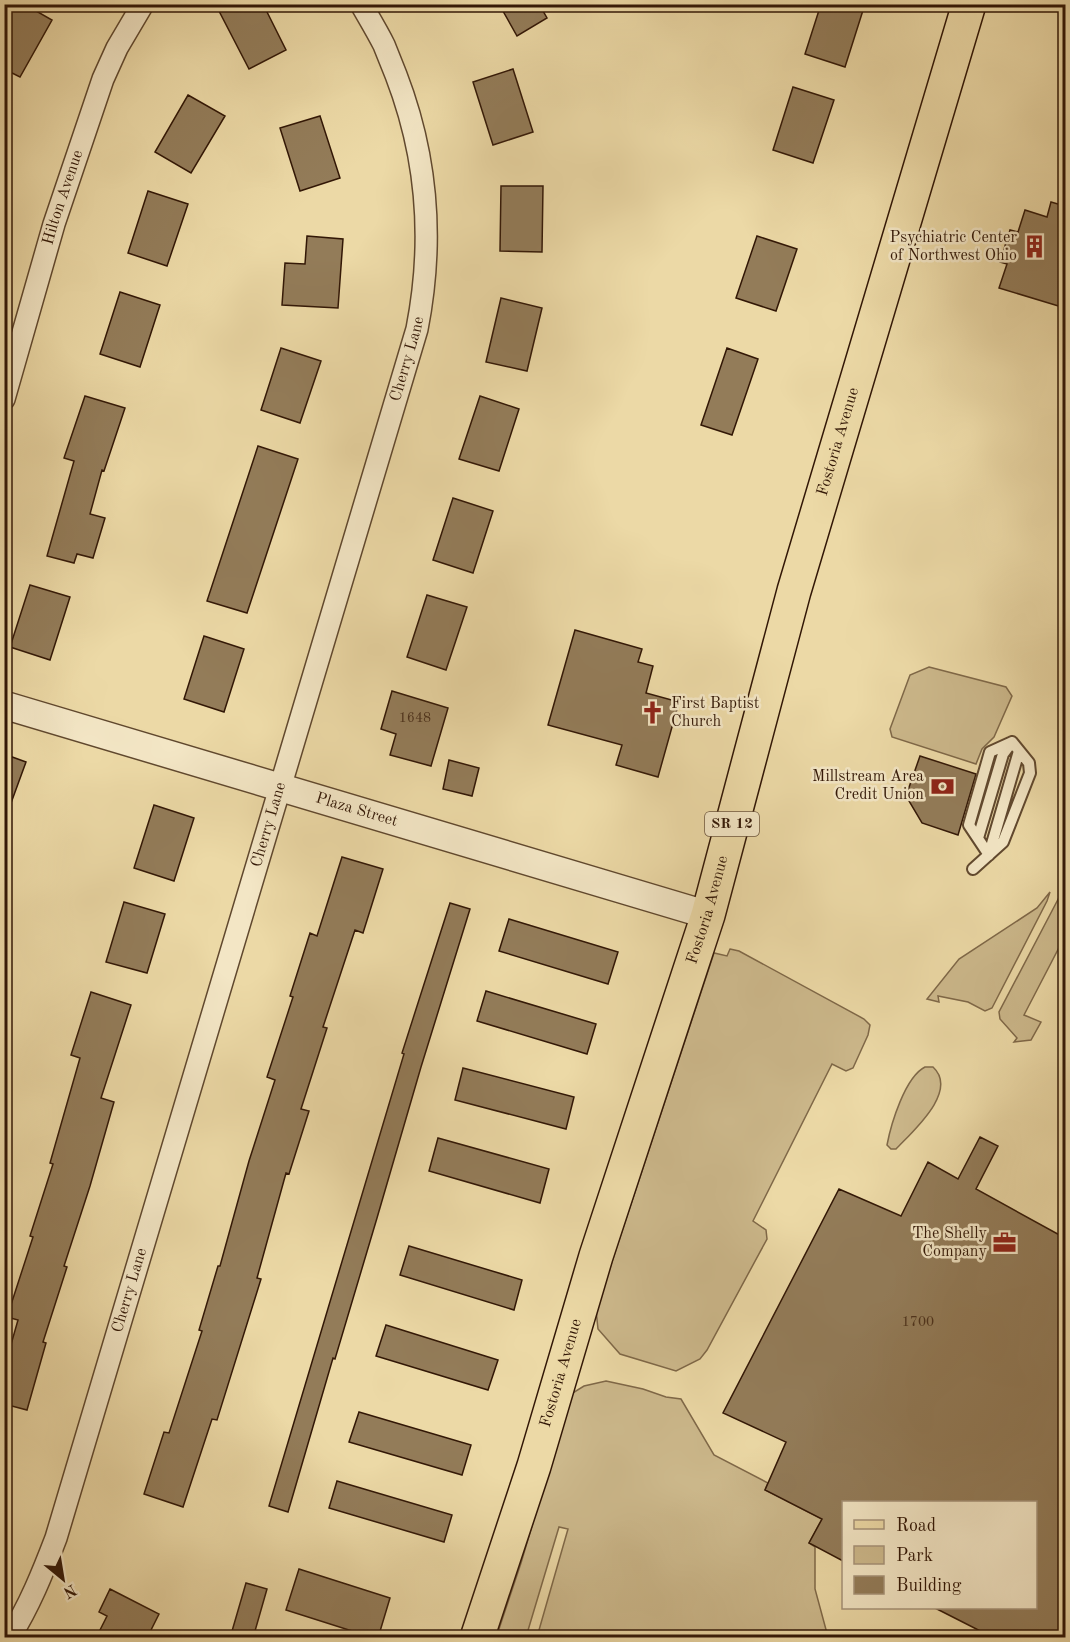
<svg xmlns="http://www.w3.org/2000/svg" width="1070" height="1642" font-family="'Old Standard TT',serif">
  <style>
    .green { fill: #ccb88b; stroke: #7f6848; stroke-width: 1.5 }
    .building { fill: #937c59; stroke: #321706; stroke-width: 1.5 }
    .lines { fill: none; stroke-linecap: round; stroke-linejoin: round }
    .service-casing { stroke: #60482e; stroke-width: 14 }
    .minor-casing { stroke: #60482e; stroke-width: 24 }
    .tertiary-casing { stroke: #60482e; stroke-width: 30 }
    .primary-casing { stroke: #321706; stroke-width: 36 }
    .service { stroke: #f3e6c5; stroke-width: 10 }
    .minor { stroke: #f3e6c5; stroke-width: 21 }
    .tertiary { stroke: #f3e6c5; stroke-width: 27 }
    .primary { stroke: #ecd9a6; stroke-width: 33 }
    .labels { text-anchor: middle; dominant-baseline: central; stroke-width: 5; stroke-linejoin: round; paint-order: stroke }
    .number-label { font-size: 14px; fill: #4a301b }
    .shield { fill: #f3e6c5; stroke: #6c553f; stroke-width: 1.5 }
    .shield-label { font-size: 15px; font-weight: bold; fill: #321706 }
    .street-label { font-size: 16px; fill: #321706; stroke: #f3e6c5 }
    .poi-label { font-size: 16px; fill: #321706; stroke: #f3e6c5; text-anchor: end }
  </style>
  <rect width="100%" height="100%" fill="#ecd9a6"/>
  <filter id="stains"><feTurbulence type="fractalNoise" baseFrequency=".00333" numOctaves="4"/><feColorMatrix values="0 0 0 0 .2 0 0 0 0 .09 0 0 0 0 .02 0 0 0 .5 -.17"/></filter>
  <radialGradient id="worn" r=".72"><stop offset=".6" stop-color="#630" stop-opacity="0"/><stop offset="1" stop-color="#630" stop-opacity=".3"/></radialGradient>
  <path class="green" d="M929 667 1006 687 1012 696 994 737 982 749 976 764 892 737 890 729 910 675Z
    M1065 886V936L1024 1015 1041 1022 1031 1040 1014 1042 1017 1038 1000 1019 999 1012Z
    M1050 892 1047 901 992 1008 985 1011 968 1002 938 996 939 1002 927 999 959 959 1037 908Z
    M730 949 739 951 864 1019 870 1025 868 1035 853 1068 846 1071 832 1064 753 1221 766 1230 767 1239 707 1350 700 1359 676 1371 620 1354 598 1329 596 1310 714 953 727 956Z
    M925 1067H933C959 1091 913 1131 896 1149H891L887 1145C891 1124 905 1077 925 1067Z
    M606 1381 643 1389 666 1397 681 1399 714 1455 768 1483 765 1490 822 1519 809 1543 815 1547V1589L828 1637H537L568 1529 559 1527 526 1637 496 1638 521 1563 571 1394 584 1386Z"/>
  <path class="building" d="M12 4H24L52 20 20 77 4 69V19Z
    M231 4H263L286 50 249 69 219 11Z
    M499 4H539L547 18 517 36Z
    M821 4H865L845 67 805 54Z
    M513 69 533 132 493 145 473 82Z
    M793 87 834 100 813 163 773 150Z
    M188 95 225 116 191 173 155 152Z
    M320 116 340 178 300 191 280 128Z
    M501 186H543L542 252 500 251Z
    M148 191 188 204 167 266 128 253Z
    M1051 202 1065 206V308L999 288 1007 264 1000 262 1010 230 1018 232 1025 210 1047 217Z
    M307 236 343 239 338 308 282 305 285 263 305 264Z
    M757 236 797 249 776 311 736 298Z
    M120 292 160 305 140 367 100 354Z
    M501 298 542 308 527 371 486 362Z
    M281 348 321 361 300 423 261 410Z
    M727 348 758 359 732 435 701 425Z
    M85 396 125 408 104 471 102 470 90 514 105 518 93 558 77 554 74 563 47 556 74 461 64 458Z
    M480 396 519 409 499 471 459 459Z
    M258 446 298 459 247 613 207 601Z
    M453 498 493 511 473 573 433 560Z
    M30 585 70 597 50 660 10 647Z
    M427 595 467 607 446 670 407 657Z
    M575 630 642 649 638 662 653 666 646 693 679 702 658 777 616 765 622 745 548 725Z
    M204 636 244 649 224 712 184 699Z
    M392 691 448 708 431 766 390 755 396 734 381 729Z
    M4 754 26 762 7 814H4Z
    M920 756 976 774 958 835 922 823 906 796Z
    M449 760 479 768 472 796 443 789Z
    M154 805 194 818 174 881 134 868Z
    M342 857 383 869 363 933 355 930 323 1027 327 1028 301 1109 309 1111 289 1174 286 1173 257 1278 261 1279 217 1420 212 1419 183 1507 144 1494 164 1432 169 1433 202 1331 199 1330 218 1266H220L249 1161 275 1080 267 1077 293 997 290 996 310 933 317 936Z
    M124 902 165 914 147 973 106 962Z
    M450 903 470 909 421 1067 377 1218 335 1359 333 1358 288 1512 269 1506 404 1054 402 1053Z
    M509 919 618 952 608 984 499 951Z
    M486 991 596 1024 587 1054 477 1021Z
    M91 992 131 1005 101 1098 114 1102 90 1186 64 1266 67 1267 43 1342 46 1343 27 1410 4 1404V1369L18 1320 7 1317 33 1237 30 1236 53 1164 50 1163 80 1058 71 1055Z
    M463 1068 574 1097 566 1129 455 1100Z
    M980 1137 998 1146 976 1189 1065 1238V1638H994L935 1608H1035V1503H843V1561L809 1543 822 1519 765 1490 786 1442 723 1413 839 1189 901 1216 928 1162 958 1179Z
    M438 1138 549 1169 540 1203 429 1171Z
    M409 1246 522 1280 514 1310 400 1275Z
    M386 1325 498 1360 488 1390 376 1356Z
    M359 1412 471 1445 462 1475 349 1442Z
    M337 1481 452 1515 444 1542 329 1508Z
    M299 1569 390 1598 378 1638H374L286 1610Z
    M246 1583 267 1589 253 1638H230Z
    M110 1589 159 1614 147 1638H96L107 1616 99 1612Z"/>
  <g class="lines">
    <defs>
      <path id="service" d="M978 838 1003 754 1012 742
        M989 854 1019 751
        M989 855 969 825 990 752 1012 742
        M973 869 1003 842 1030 773 1029 763 1012 742"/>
      <g id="minor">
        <path id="s1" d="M4 399 54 224 103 79 117 48 143 4"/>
        <path id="s2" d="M9 1638C29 1607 43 1572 56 1538L417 329C434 242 428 158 396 75 392 65 388 55 384 45 377 31 369 18 361 4"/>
      </g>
      <g id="tertiary">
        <path id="s3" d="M4 705 708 915"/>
      </g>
      <g id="primary">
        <path id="s4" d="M477 1638 534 1466 596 1256 708 915 794 591 969 4"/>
      </g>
    </defs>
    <use href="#service" class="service-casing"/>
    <use href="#minor" class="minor-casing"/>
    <use href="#tertiary" class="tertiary-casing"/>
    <use href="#primary" class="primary-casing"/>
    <use href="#service" class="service"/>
    <use href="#minor" class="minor"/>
    <use href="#tertiary" class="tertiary"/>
    <use href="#primary" class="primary"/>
  </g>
  <defs>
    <symbol id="building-bare" viewBox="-9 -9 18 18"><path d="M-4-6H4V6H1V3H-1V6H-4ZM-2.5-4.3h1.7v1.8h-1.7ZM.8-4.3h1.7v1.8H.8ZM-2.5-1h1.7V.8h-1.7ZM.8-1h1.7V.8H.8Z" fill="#8f2418" stroke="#f3e6c5" stroke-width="2.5" paint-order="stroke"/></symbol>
    <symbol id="church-bare" viewBox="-9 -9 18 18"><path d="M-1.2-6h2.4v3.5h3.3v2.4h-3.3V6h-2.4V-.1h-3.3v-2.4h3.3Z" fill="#8f2418" stroke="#f3e6c5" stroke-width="2.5" paint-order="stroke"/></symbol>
    <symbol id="bank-bare" viewBox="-9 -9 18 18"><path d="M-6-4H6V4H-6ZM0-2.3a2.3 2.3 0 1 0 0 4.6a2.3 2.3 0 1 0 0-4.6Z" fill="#8f2418" stroke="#f3e6c5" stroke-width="2.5" paint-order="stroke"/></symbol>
    <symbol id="office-bare" viewBox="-9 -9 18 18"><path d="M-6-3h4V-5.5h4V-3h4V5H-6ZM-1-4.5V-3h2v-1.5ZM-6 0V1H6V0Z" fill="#8f2418" stroke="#f3e6c5" stroke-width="2.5" paint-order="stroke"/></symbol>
  </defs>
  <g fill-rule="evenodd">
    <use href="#building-bare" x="1018" y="230" width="33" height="33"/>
    <use href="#church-bare" x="636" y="696" width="33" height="33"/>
    <use href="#bank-bare" x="926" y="770" width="33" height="33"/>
    <use href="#office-bare" x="988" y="1226" width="33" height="33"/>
  </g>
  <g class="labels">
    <g class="number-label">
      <text x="415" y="718">1648</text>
      <text x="918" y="1322">1700</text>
    </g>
    <rect class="shield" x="705" y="812" width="54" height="24" rx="4.5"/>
    <g class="shield-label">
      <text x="732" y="824">SR 12</text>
    </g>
    <g class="street-label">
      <text stroke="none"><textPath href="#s1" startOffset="210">Hilton Avenue</textPath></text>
      <text stroke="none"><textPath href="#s2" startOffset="1341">Cherry Lane</textPath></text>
      <text stroke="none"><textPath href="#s4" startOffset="1250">Fostoria Avenue</textPath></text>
      <text stroke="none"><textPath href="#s3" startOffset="368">Plaza Street</textPath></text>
      <text stroke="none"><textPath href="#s2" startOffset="855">Cherry Lane</textPath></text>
      <text stroke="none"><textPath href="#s4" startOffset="764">Fostoria Avenue</textPath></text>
      <text stroke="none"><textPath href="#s2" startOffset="369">Cherry Lane</textPath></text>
      <text stroke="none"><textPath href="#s4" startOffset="278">Fostoria Avenue</textPath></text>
    </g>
    <g class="poi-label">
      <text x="1017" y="238">Psychiatric Center<tspan x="1017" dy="18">of Northwest Ohio</tspan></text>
      <text x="671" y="704" text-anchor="start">First Baptist<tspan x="671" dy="18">Church</tspan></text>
      <text x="924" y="777">Millstream Area<tspan x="924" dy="18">Credit Union</tspan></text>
      <text x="987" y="1234">The Shelly<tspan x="987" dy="18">Company</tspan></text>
    </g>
  </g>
  <rect width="1070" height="1642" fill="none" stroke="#ecd9a6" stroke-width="24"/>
  <rect x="6" y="6" width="1058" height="1630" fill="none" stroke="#321706" stroke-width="3"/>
  <rect x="12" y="12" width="1046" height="1618" fill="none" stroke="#321706" stroke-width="1.5"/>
  <rect x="842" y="1501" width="195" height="108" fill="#f3e6c5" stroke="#a69379" stroke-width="1.5"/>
  <rect x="854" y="1520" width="30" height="9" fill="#ecd9a6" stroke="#a69379" stroke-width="1.5"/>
  <text x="896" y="1531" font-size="18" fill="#321706">Road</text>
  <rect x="854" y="1546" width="30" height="18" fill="#ccb88b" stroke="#a69379" stroke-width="1.5"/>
  <text x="896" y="1561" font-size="18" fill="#321706">Park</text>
  <rect x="854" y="1576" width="30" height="18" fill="#937c59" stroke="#a69379" stroke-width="1.5"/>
  <text x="896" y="1591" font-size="18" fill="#321706">Building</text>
  <g transform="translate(63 1579) rotate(150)" stroke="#f3e6c5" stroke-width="4.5" paint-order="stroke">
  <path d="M0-4.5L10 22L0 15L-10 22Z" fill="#321706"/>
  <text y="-9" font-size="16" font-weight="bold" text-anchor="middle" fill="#321706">N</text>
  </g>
  <rect width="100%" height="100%" filter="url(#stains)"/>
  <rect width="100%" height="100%" fill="url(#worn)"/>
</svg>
